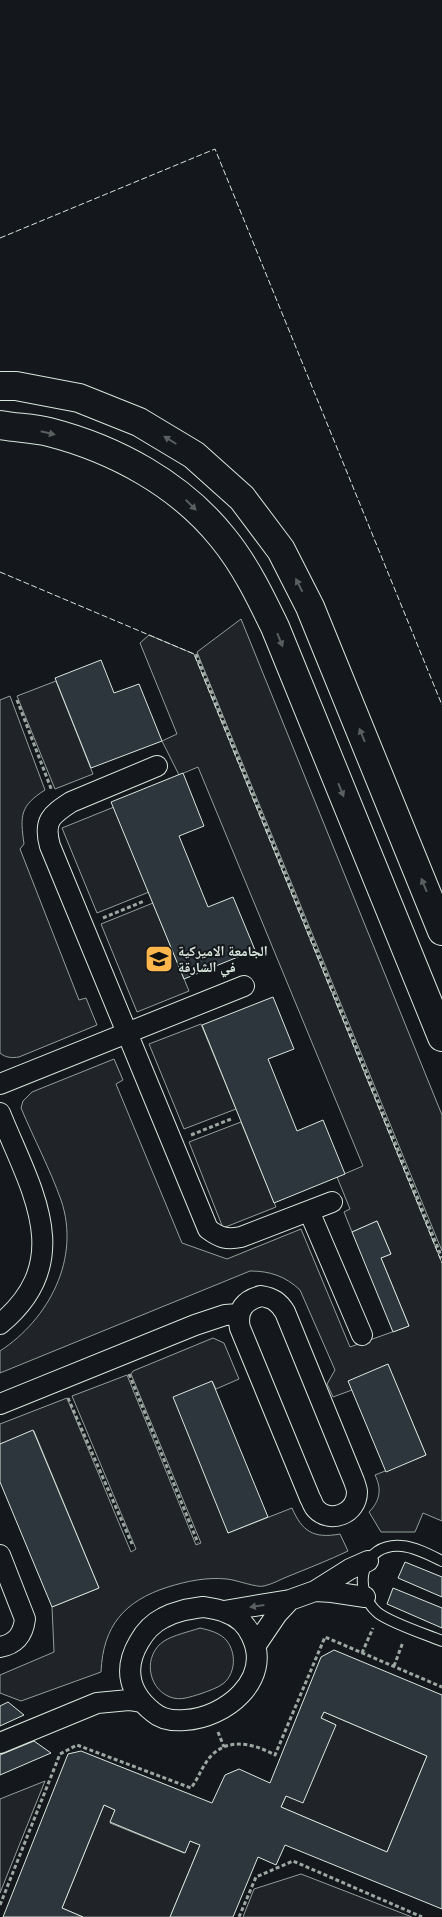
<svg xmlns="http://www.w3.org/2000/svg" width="442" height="1917" font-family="'PT Sans','Noto Naskh Arabic',sans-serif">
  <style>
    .green { fill: #202428; stroke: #939e99 }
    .building { fill: #2c363c; stroke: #d8e6dc; fill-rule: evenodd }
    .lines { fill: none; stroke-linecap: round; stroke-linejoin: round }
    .lane-casing { stroke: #d8e6dc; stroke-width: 12 }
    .street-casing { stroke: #d8e6dc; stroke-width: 22 }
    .secondary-casing { stroke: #d8e6dc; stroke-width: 30 }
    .path { stroke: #9da8a2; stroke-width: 3; stroke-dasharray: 4 2.5; stroke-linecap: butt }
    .lane { stroke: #14181c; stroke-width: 10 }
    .street { stroke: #14181c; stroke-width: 20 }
    .secondary { stroke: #14181c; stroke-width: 28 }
    .fence { stroke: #d8e6dc; stroke-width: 1; stroke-dasharray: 6 2.5; stroke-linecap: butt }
    .oneway { fill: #59605f }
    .labels { text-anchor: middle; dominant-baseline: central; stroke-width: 4; stroke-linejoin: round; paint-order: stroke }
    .poi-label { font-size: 14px; font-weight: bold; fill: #d8e6dc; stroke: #14181c; text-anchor: start }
  </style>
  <rect width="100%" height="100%" fill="#14181c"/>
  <path class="green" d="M241 619 442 1115V1251L197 652Z
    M149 635 194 654 442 1263V1521L423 1513 415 1532H381L369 1512C380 1501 382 1489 375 1475L426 1455 388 1365 349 1381 352 1390 333 1397 327 1384 335 1370 300 1290C285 1276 270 1271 250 1271L0 1373V1351C49 1319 81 1258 61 1200 50 1169 34 1139 21 1108L23 1101 32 1092 114 1059 123 1080 116 1084 182 1243 227 1259 301 1229 350 1347 409 1326 381 1258 391 1254 377 1221 352 1232 344 1212 350 1209 337 1177 363 1166 198 767 179 775 162 741 177 734 140 643Z
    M56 681 93 774 55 789 17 696Z
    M10 696 45 790C20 806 20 815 24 844L20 849 79 1000 86 998 97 1025 19 1057C12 1058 6 1058 0 1053V700Z
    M114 807 149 892 97 913 62 828Z
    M153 903 189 991 137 1012 101 924Z
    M201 1024 236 1109 184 1129 149 1044Z
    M241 1122 276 1207 223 1228 189 1142Z
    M213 1338 224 1343 239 1379 216 1389 212 1381 228 1533 292 1508C302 1531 313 1539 340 1534L348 1551C329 1560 309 1568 289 1576 281 1579 273 1584 264 1586 257 1588 237 1580 227 1579 207 1577 187 1581 168 1587 124 1601 103 1626 101 1672L21 1701 0 1693V1675L54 1652 52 1607 99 1588 34 1431 0 1444V1424L67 1398 131 1552 136 1549 72 1396 127 1375 196 1545 201 1543 131 1374 133 1371Z
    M200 1628C209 1630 221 1633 227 1641 236 1653 236 1672 224 1683 218 1688 208 1691 200 1694 190 1697 180 1701 170 1697 147 1688 143 1655 164 1641 174 1635 188 1632 200 1628Z
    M324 1712 427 1756 387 1852 281 1807 286 1796 336 1725 321 1718Z
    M45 1781 0 1893V1799Z
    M104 1805 115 1810 110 1823 184 1853 190 1841 200 1845 170 1917H83L62 1908Z
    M301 1874 412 1917H243L254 1889Z"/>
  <path class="building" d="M101 660 114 693 139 684 162 741 91 768 55 678Z
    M183 773 204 826 179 836 208 907 233 897 255 950 184 979 111 802Z
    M273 997 294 1049 268 1059 297 1131 323 1120 345 1174 274 1203 202 1025Z
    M377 1221 391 1254 381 1258 409 1326 393 1332 352 1232Z
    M388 1364 426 1455 386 1472 348 1381Z
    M212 1381 268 1517 228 1533 173 1397Z
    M33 1430 99 1588 52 1607 0 1482V1444Z
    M405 1562 442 1577V1597L398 1578Z
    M393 1588 442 1608V1628L387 1604Z
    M334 1650 442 1695V1909L285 1845 276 1865 258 1857 233 1917H170L200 1845 190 1841 185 1853 110 1822 115 1810 104 1805 62 1908 83 1917H3L68 1754 81 1751 212 1803 225 1775 239 1769 270 1783 321 1657ZM324 1712 427 1756 387 1852 281 1807 286 1796 303 1803 336 1725 321 1718Z
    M8 1702 24 1715 0 1726V1706Z
    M34 1741 51 1753 0 1775V1755Z"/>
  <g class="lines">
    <defs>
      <path id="lane" d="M442 1561C430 1555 415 1547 402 1546 362 1542 350 1589 378 1613 391 1623 425 1634 442 1641"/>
      <path id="street" d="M157 766 71 802C51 815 43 821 50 846L208 1229C220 1238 227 1240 241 1237L332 1202
        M0 1084 244 986
        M0 1113C30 1188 78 1260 0 1324
        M309 1211 362 1335
        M261 1296C273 1298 279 1302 285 1312L354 1481C355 1484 357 1489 357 1492 357 1514 330 1524 316 1509 313 1506 312 1501 310 1498L240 1328C236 1310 245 1300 261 1296Z
        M0 1404 195 1325 225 1315 239 1314
        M0 1555 25 1619C23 1635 16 1644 0 1647
        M315 1591 332 1592 365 1597
        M203 1607C210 1608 218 1609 225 1612 237 1616 247 1625 252 1637 272 1680 225 1718 185 1720 174 1721 162 1720 153 1712 129 1693 123 1669 139 1642 144 1633 153 1623 163 1618 176 1611 188 1609 203 1607Z
        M224 1611 290 1600 315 1591 350 1569 368 1561
        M256 1645 277 1614 290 1600
        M0 1743 97 1703 129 1700 141 1702"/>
      <path id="secondary" d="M0 386H16L79 398 139 422 194 455 242 498 281 550 310 607 442 931
        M0 425C16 428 34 428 49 432 115 449 180 484 223 538 245 565 260 596 275 627L442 1037"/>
    </defs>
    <use href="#lane" class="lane-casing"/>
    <use href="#street" class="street-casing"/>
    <use href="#secondary" class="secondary-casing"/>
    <path class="path" d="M196 654 442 1258
      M17 700 52 791
      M103 918 144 901
      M191 1135 231 1119
      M129 1374 198 1543
      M68 1398 132 1544
      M362 1653 373 1628
      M394 1666 403 1642
      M218 1732 224 1747
      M0 1905 60 1754 77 1745 191 1788C197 1780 200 1772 205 1764 222 1736 251 1742 275 1755L325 1637 442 1687
      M239 1917 256 1877 293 1861 422 1917"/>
    <use href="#lane" class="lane"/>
    <use href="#street" class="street"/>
    <use href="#secondary" class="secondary"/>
    <path class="fence" d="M0 238 215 149 442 705
      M0 572 194 654 442 1263"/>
  </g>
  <defs><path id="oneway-solid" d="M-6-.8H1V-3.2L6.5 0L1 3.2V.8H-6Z" transform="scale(1.25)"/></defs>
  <g class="oneway">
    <use href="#oneway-solid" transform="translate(48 433) rotate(13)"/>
    <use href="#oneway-solid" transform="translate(170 440) rotate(-148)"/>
    <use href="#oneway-solid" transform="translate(191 505) rotate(45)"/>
    <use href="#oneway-solid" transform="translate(299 585) rotate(-117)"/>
    <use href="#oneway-solid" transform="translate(280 640) rotate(68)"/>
    <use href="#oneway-solid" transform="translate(362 735) rotate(-112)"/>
    <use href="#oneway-solid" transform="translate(341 790) rotate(68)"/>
    <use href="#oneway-solid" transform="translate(424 885) rotate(-112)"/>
    <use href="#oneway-solid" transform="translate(257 1606) rotate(172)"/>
  </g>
  <defs>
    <symbol id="university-square" viewBox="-11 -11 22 22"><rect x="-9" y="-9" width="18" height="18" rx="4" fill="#ffb74d" stroke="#14181c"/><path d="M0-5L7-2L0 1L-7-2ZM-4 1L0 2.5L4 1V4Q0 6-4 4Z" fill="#111"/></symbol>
  </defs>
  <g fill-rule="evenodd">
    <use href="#university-square" x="143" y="943" width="32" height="32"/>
  </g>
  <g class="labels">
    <g class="poi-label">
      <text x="178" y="951">الجامعة الاميركية<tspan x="178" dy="16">في الشارقة</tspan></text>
    </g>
  </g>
</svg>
